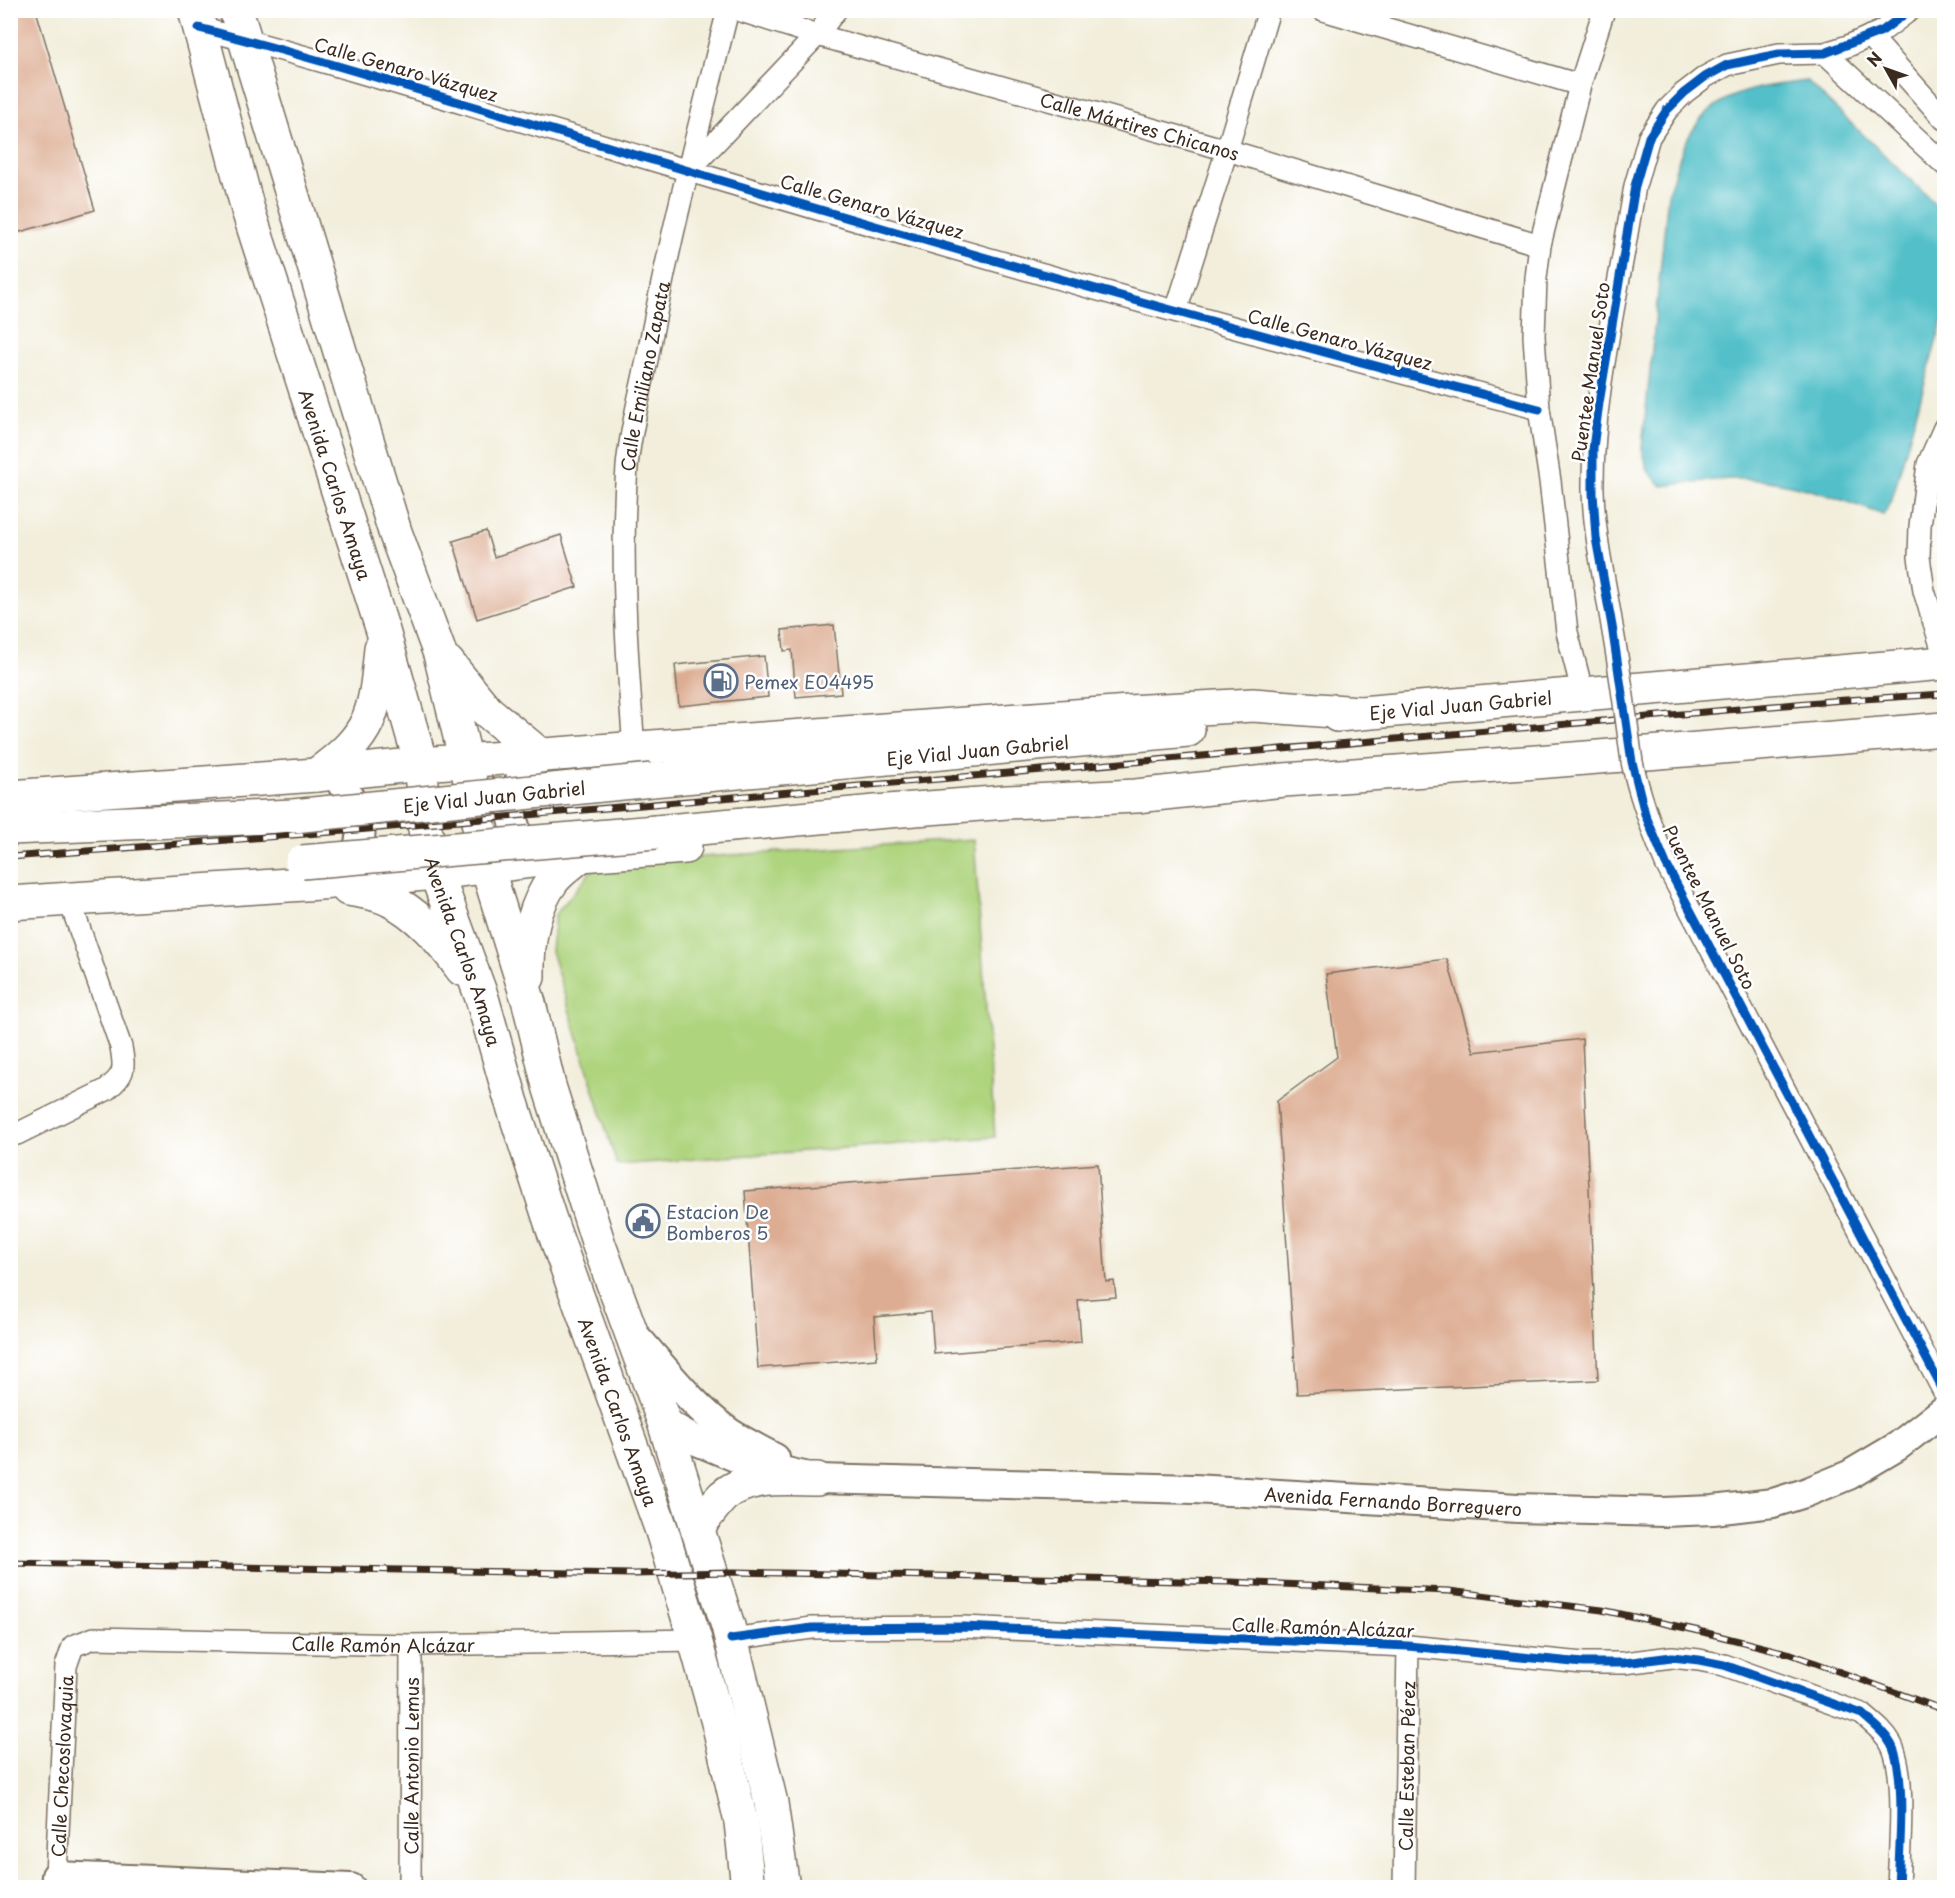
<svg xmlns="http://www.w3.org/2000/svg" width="1955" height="1898" font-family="'Playpen Sans',sans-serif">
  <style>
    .green { fill: #aed47e; stroke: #747f4e; stroke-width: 1.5 }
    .water { fill: #52c0c9; stroke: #467574; stroke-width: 1.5 }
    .building { fill: #ddad93 }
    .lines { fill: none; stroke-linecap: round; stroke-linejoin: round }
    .street-casing { stroke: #7b6f60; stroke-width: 24 }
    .secondary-casing { stroke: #7b6f60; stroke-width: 32 }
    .primary-casing { stroke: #7b6f60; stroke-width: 36 }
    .street { stroke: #fff; stroke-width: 21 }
    .secondary { stroke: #fff; stroke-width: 28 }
    .primary { stroke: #fff; stroke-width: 33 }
    .rail-casing { stroke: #3b2a1e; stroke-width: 7 }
    .rail { stroke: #fff; stroke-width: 4.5; stroke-dasharray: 14; stroke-linecap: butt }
    .street-bridge-casing { stroke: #7b6f60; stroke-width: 24; stroke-linecap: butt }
    .primary-bridge-casing { stroke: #7b6f60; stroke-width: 36; stroke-linecap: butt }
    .street-bridge { stroke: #fff; stroke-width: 21 }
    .primary-bridge { stroke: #fff; stroke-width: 33 }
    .cycleway-casing { stroke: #fff; stroke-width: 13 }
    .cycleway { stroke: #0057b8; stroke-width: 9 }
    .labels { text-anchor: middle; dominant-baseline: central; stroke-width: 5; stroke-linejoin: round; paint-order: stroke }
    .street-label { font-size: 18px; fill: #3b2a1e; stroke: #fff }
    .service-label { font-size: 18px; fill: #4e5e75; stroke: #fff; text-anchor: start }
  </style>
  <rect width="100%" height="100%" fill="#fff"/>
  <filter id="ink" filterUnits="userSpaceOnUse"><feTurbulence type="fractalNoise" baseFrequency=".0167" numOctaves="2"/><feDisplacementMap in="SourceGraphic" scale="12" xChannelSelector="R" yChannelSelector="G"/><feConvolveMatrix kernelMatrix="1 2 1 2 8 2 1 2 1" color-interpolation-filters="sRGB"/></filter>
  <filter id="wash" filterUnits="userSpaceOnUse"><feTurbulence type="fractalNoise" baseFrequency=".008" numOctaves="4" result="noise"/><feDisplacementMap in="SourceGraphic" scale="24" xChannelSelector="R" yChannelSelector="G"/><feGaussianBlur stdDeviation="1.35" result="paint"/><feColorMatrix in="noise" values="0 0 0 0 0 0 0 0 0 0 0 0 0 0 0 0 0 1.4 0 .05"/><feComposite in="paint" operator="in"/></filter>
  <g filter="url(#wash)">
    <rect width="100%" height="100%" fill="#f2eedb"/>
    <path class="green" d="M974 839 995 1137 617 1165 551 951 555 915 597 864Z"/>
    <path class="water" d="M1807 81 1944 212V315L1891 503 1883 515C1843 500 1802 484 1759 480 1726 477 1694 482 1662 486L1648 471 1642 448 1668 194C1675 173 1680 149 1693 130 1718 90 1764 86 1807 81Z"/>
    <g id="blocks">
      <path class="building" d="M10 10H36L95 210 10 235Z
        M486 531 494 557 561 535 577 587 477 619 453 541Z
        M834 625 841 693 796 697 792 650 784 651 782 630Z
        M764 656 768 697 679 706 675 665Z
        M1447 959 1474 1052 1582 1039 1598 1380 1297 1394 1277 1101 1337 1057 1326 974Z
        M1098 1164 1106 1282 1114 1281 1116 1297 1078 1300 1081 1342 934 1354 931 1312 874 1317 877 1359 758 1368 745 1191Z"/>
    </g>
  </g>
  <g filter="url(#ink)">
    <use href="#blocks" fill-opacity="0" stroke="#7b6f60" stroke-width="1.5"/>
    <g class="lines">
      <defs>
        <g id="street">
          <path id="s1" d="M738 10 817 35 1227 150 1540 245"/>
          <path d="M1323 10 1580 85"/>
          <path d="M199 28C337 63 472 107 609 147 917 240 1227 328 1539 409"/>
          <path d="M1870 36 1944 119"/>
          <path d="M1825 53 1944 164"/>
          <path d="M690 169 817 35 836 10"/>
          <path d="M1624 251 1635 186 1649 137 1667 110 1684 93 1705 77 1727 65 1779 54 1825 53 1848 46 1882 31 1910 10"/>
          <path d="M1176 311 1227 150 1269 10"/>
          <path d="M1944 428 1928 464 1920 526 1919 557 1924 591 1944 655"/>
          <path d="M1583 694 1567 632 1550 481 1539 409 1534 336 1536 278 1540 245 1580 85 1604 10"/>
          <path id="s2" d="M634 749C627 657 620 559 627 467 630 432 640 395 647 360 668 243 699 126 728 10"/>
          <path d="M17 1134 106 1090C125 1075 125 1070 121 1047L69 899"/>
          <path d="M731 1639 812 1628 963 1627 1408 1646 1583 1663H1624L1672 1657 1699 1660 1724 1665 1862 1714C1872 1723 1884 1731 1891 1744 1907 1773 1899 1852 1898 1888"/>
          <path id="s3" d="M56 1876 66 1666 73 1646 94 1638 411 1645 695 1640"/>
          <path id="s4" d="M410 1888 411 1645"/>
          <path id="s5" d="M1404 1888 1408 1646"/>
        </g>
        <g id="secondary">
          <path d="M336 773C356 811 377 836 341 872"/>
          <path d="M531 861C505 811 505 805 533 756"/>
          <path d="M639 1340C668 1373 694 1407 730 1433 744 1442 760 1450 775 1458"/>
          <path id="s6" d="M664 1422 697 1441 752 1464 817 1479 1194 1489 1518 1508 1663 1512 1713 1510 1773 1503 1805 1493 1849 1475 1898 1446 1944 1410"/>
          <path d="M55 1888 56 1876 351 1888"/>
        </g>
        <g id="primary">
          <path id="s7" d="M195 10 248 210 383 631 421 764 424 825 436 873 482 998 511 1100 553 1229 662 1531 695 1640 719 1726 741 1822 748 1888"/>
          <path d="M236 10 395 532 440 654 466 761 487 867 529 1003 549 1086 599 1245 664 1422 728 1626 771 1803 783 1888"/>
          <path d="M447 662 487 711 541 756"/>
          <path id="s8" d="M1337 715 1944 663"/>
          <path d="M316 775C372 735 375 715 381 648"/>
          <path id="s9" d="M652 780 1188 730"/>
          <path d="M10 797 316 775 421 764 1129 712 1253 705 1359 713"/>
          <path d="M10 828 293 816"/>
          <path d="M656 832 875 812 1007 802 1136 796 1284 780 1524 763 1944 729"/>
          <path d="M348 889C362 891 377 893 390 900 419 914 443 942 462 969"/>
          <path d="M10 903 320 883 436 873 581 855 685 847"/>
          <path d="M528 977C527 942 532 908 553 880 561 870 572 863 581 855"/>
          <path d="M697 1529C705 1518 713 1506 723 1496 749 1474 785 1479 817 1479"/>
        </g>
      </defs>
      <use href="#street" class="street-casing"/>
      <use href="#secondary" class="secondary-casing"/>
      <use href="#primary" class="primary-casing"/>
      <use href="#street" class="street"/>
      <use href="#secondary" class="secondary"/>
      <use href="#primary" class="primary"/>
      <defs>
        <path id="rail" d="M10 857 345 831 1830 701 1944 694
          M10 1563 632 1574 733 1572 1231 1582 1449 1591 1602 1610 1695 1630 1791 1654 1944 1710"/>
      </defs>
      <use href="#rail" class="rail-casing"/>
      <use href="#rail" class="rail"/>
      <defs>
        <path id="street-bridge" d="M1624 251C1610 329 1592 410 1593 490 1594 536 1605 581 1612 626 1620 671 1626 716 1632 762 1640 798 1652 830 1666 864L1944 1392"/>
        <g id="primary-bridge">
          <path id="s10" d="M293 816 652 780"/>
          <path d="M302 862 656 832"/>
        </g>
      </defs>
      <use href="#street-bridge" class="street-bridge-casing"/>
      <use href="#primary-bridge" class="primary-bridge-casing"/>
      <use href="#street-bridge" class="street-bridge"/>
      <use href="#primary-bridge" class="primary-bridge"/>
      <defs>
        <path id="cycleway" d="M1910 10 1882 31 1825 53 1779 54 1727 65 1705 77 1684 93 1667 110 1649 137 1635 186 1599 403 1593 448V493L1596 538 1612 626 1632 762 1645 814 1666 864 1944 1392
          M199 28C337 63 472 107 609 147 917 240 1227 328 1539 409
          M731 1639 812 1628 963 1627 1408 1646 1583 1663H1624L1672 1657 1699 1660 1724 1665 1862 1714C1872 1723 1884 1731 1891 1744 1907 1773 1899 1852 1898 1888"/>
      </defs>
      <use href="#cycleway" class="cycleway-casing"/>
      <use href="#cycleway" class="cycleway"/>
    </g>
  </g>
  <defs>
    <symbol id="fuel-ring" viewBox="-11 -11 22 22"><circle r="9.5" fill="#fff" stroke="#5c6f8a" stroke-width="1.5"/><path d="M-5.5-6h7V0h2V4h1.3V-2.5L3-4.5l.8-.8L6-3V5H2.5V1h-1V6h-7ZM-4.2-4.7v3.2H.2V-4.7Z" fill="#5c6f8a"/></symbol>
    <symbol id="civic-ring" viewBox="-11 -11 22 22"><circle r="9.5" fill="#fff" stroke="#5c6f8a" stroke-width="1.5"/><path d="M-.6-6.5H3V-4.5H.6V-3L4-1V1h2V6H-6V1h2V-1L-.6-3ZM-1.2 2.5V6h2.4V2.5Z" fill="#5c6f8a"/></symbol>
  </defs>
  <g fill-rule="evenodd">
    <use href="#fuel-ring" x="702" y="662" width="38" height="38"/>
    <use href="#civic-ring" x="624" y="1202" width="38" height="38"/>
  </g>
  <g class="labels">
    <g class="street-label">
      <text transform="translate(406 69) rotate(16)">Calle Genaro Vázquez</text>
      <text stroke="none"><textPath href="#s1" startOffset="418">Calle Mártires Chicanos</textPath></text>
      <text transform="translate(872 206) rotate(16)">Calle Genaro Vázquez</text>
      <text transform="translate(1340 339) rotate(15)">Calle Genaro Vázquez</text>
      <text transform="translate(1590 372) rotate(-82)">Puentee Manuel Soto</text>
      <text stroke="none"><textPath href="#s2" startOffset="375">Calle Emiliano Zapata</textPath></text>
      <text stroke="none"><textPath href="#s7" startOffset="495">Avenida Carlos Amaya</textPath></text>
      <text stroke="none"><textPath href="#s8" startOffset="124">Eje Vial Juan Gabriel</textPath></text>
      <text stroke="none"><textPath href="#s9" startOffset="327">Eje Vial Juan Gabriel</textPath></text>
      <text stroke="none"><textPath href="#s10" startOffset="202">Eje Vial Juan Gabriel</textPath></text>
      <text transform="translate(1710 907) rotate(63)">Puentee Manuel Soto</text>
      <text stroke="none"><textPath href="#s7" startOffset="981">Avenida Carlos Amaya</textPath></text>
      <text stroke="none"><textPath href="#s7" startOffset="1467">Avenida Carlos Amaya</textPath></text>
      <text stroke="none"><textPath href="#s6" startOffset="741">Avenida Fernando Borreguero</textPath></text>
      <text transform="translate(1323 1627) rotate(2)">Calle Ramón Alcázar</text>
      <text stroke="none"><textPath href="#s3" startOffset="543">Calle Ramón Alcázar</textPath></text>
      <text stroke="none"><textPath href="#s3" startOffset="110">Calle Checoslovaquia</textPath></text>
      <text stroke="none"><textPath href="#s4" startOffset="122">Calle Antonio Lemus</textPath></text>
      <text stroke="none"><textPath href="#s5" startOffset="122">Calle Esteban Pérez</textPath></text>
    </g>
    <g class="service-label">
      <text x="744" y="681">Pemex E04495</text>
      <text x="666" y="1211">Estacion De<tspan x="666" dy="21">Bomberos 5</tspan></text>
    </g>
  </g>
  <rect width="1955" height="1898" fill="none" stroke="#fff" stroke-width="36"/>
  <g transform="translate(1886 69) rotate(310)" stroke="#ffffff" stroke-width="4.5" paint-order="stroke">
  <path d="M0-4.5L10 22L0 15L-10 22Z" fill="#3b2a1e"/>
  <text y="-9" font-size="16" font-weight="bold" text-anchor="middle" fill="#3b2a1e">N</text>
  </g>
</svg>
